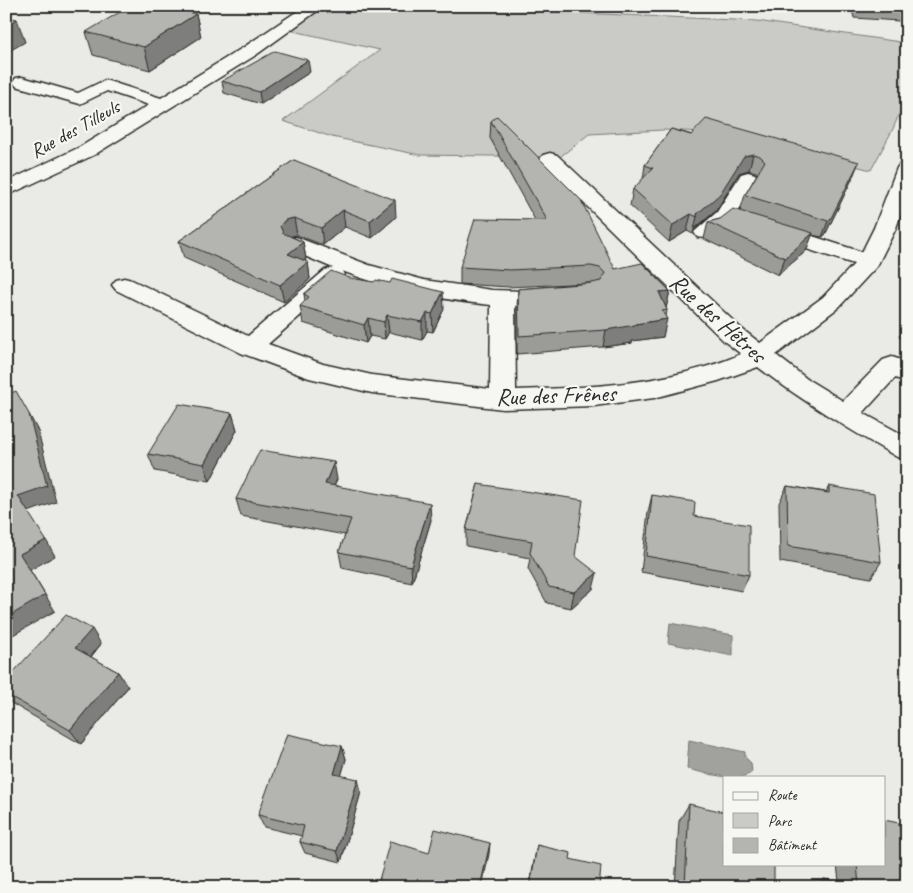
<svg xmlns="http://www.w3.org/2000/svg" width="913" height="893" font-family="Caveat,sans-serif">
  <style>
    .green { fill: #cacac7; stroke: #7a7a79 }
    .water { fill: #a1a19e; stroke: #727270 }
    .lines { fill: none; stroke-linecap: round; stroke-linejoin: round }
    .minor-casing { stroke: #2b2b2b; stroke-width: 3 }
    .minor { fill: #f6f6f2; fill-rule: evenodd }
    .wall { fill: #9b9b98; stroke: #2b2b2b }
    .shaded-wall { fill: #7e7e7c; stroke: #2b2b2b }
    .building { fill: #b4b4b1; stroke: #2b2b2b }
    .labels { text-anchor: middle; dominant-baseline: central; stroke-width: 4.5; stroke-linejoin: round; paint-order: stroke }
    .far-street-label { font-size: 20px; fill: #2b2b2b; stroke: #f6f6f2 }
    .street-label { font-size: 24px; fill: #2b2b2b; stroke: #f6f6f2 }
  </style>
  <rect width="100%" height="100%" fill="#eaeae6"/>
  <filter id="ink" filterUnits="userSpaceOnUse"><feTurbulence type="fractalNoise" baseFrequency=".02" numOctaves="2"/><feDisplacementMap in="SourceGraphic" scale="10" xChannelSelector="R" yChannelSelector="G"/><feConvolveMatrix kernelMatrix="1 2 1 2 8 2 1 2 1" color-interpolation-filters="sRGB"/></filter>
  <g filter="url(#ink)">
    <path class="green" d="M316 6H501L533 11 757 21 907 43V95L893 129 871 170 725 133 663 130 589 134 560 157 420 155 332 137 283 121 380 50 284 29Z"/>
    <path class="water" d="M670 623 733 635V656L668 643Z
      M689 740 745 752V757L751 763 752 772C740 784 702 772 687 769Z"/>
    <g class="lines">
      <defs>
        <path id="minor" d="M305 6H324L256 55 94 155 6 196V182L80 147 149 105 107 91 80 104 16 86 13 82 16 78 22 77 78 93 105 80 161 98 244 47Z
          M550 153 557 155 742 329 760 343 823 297 854 264 765 236 762 231 765 226 773 225 781 226 862 252 874 228 897 168 900 164 907 162V197L896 228 877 266 839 307 776 355 807 379 843 401 883 360 892 357 907 362V382L895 378 863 413 907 437V460L897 457C849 429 802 401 758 367L718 381 654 398 594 406 503 409 372 393 309 378 241 353 116 290 112 285 116 280 124 278 132 280 248 336 325 270 333 268 288 249 285 244 288 239 296 237 369 265 424 280 492 290 524 291 556 289 564 292 568 297 564 302 545 306H515L516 390C574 388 630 386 687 372 705 367 724 362 741 354L724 341 543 163 540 159 543 155ZM342 271C390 289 440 300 491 305L490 389 372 375 323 364 268 344 341 280 344 275Z
          M748 172 755 174 758 178C746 198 726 244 697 237L694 232 717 212 741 174Z"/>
      </defs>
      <use href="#minor" class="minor-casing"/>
      <use href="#minor" class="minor"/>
    </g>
    <path class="wall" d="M851 6H902L903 9 899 21 854 18Z
      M196 14 201 37 150 70 93 55 86 32Z
      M310 72 261 104 224 93 222 81Z
      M491 121 615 269 670 291 666 308 667 310 663 337 632 341V343L603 347 517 354V307L518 289 590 283 509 287 460 284V267L535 220 490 138Z
      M671 129 852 179 825 235 822 237 812 235 806 251 778 275 704 239 708 222 720 219 740 211 745 195 757 174 756 172 749 170 739 173 716 211 694 229 693 234 687 231 669 242 630 206 633 189 643 179 645 165Z
      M294 160 396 217 372 238 345 227 323 245 297 235 291 236 303 242 306 259 304 260 308 262 310 279 284 302 184 258 179 241Z
      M304 294 444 309 433 332 427 331 422 340 389 332 385 339 370 336 366 343 303 323 300 306 305 301Z
      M907 322V340L899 337Z
      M232 413 237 430 210 481 155 471 148 454Z
      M337 479 334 485 431 520 412 583 342 568 339 552 345 535 241 516 236 499Z
      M478 484 575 556 593 589 571 608 547 603 528 569 530 558 466 546V530Z
      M787 486 826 492 829 486 881 562 871 578 780 562 779 503Z
      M652 495 749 575 742 591 641 572 648 512Z
      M101 644 91 657 118 672 128 687 81 744 11 703 6 698V680Z
      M342 746 346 759 341 776 361 792 341 862 305 853 300 842 302 836 264 827 258 815Z
      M689 804 724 864 774 887H675L679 821Z
      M537 845 570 859 599 887H529Z
      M837 864H884L906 887H816L824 879 839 882Z"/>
    <path class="shaded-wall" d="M196 14 201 37 150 70 144 47Z
      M17 19 25 42 6 53V25Z
      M308 60 310 72 261 104 259 92Z
      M753 154 749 170 739 173 716 211 694 229 697 217V214L744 156Z
      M859 162 852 179 825 235 822 237 828 221Z
      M395 200 396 217 372 238 370 221Z
      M343 210 345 227 323 245 321 228Z
      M691 214 687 231 669 242 673 225Z
      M294 218 297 235 288 237 283 243 280 226 285 220Z
      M813 233 806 251 778 275 785 258Z
      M303 242 306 259 291 271 288 254Z
      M308 262 310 279 284 302 280 285Z
      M670 291 666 308 659 292Z
      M443 292 444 309 433 332 432 314Z
      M427 313V331L422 340V322Z
      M387 315 389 332 385 339 384 322Z
      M368 318 370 336 366 343 364 325Z
      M667 319 663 337 632 341V343L603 347 606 330 635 324Z
      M232 413 237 430 210 481 204 464Z
      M29 414 38 431 56 502 28 512 18 496Z
      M334 462 337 479 328 501 325 484Z
      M430 503 431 520 412 583 411 566Z
      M46 540 55 556 30 570 55 611 6 639V618L20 554Z
      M597 573 593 589 571 608 574 592Z
      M92 629 101 644 85 663 75 648Z
      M118 672 128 687 81 744 70 730Z
      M342 746 346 759 338 787 334 774Z
      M358 779 361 792 341 862 337 851Z
      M490 843 489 854 482 887H480Z"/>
    <path class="building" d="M130 6H161L196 14 144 47 86 32Z
      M866 6H902L903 9Z
      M6 17 17 19 6 25Z
      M275 51 308 60 259 92 222 81Z
      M497 116 581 200 615 269 642 263 670 291 659 292 667 310 662 311 667 319 635 324V325L606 330 519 336 518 289 592 283 601 281 605 273 600 268 591 266 510 270 460 267 475 219 547 220 491 121Z
      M706 119 859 162 831 218 828 221 745 195 765 161 760 156 753 154 744 156 720 194 697 214V217L691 214 673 225 633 189 653 168 645 165 671 129 691 135Z
      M294 160 395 200 370 221 343 210 321 228 294 218 285 220 280 226 283 233 303 242 288 254 308 262 280 285 179 241Z
      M733 209 813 233 785 258 708 222 720 219Z
      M331 271 350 278 374 282 376 280 390 283 392 279 443 292 432 314 427 313 422 322 387 315 384 322 368 318 364 325 300 306 309 297 304 294Z
      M16 391 29 414 47 486 18 496 46 540 20 554 45 595 6 618V395Z
      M179 404 232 413 204 464 148 454Z
      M260 450 334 462 325 484 430 503 411 566 339 552 351 519 236 499Z
      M478 484 583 500 575 556 597 573 574 592 549 587 530 553 532 541 466 530Z
      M787 486 829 493V486L874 494 881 562 788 546Z
      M652 495 695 502 694 516 749 525V575L646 556Z
      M66 615 92 629 75 648 118 672 70 730 6 694V680Z
      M287 734 342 746 334 774 358 779 337 851 300 842 304 826 258 815Z
      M689 804 724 812V864H774V887H685Z
      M884 820 899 823 906 887H825L824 879 859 886 857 864H884Z
      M435 829 490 843 480 887H377L390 841 429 853Z
      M537 845 571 853 570 859 601 866 599 887H530Z"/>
  </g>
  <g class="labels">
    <g class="far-street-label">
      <text transform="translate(75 129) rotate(-29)">Rue des Tilleuls</text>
    </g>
    <g class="street-label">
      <text transform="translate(718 318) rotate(42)">Rue des Hêtres</text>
      <text transform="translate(556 395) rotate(-2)">Rue des Frênes</text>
    </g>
  </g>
  <rect width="913" height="893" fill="none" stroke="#f6f6f2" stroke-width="25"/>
  <rect x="12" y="12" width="888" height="868" fill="none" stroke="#2b2b2b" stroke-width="2" filter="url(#ink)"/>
  <rect x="723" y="776" width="162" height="90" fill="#f6f6f2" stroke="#a5a5a2"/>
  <rect x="733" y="792" width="25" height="8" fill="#f6f6f2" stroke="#a5a5a2"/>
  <text x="768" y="800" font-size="15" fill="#2b2b2b">Route</text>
  <rect x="733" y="813" width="25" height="15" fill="#cacac7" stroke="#a5a5a2"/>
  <text x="768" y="826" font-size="15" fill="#2b2b2b">Parc</text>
  <rect x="733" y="838" width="25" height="15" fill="#b4b4b1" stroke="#a5a5a2"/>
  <text x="768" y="850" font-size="15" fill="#2b2b2b">Bâtiment</text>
</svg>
